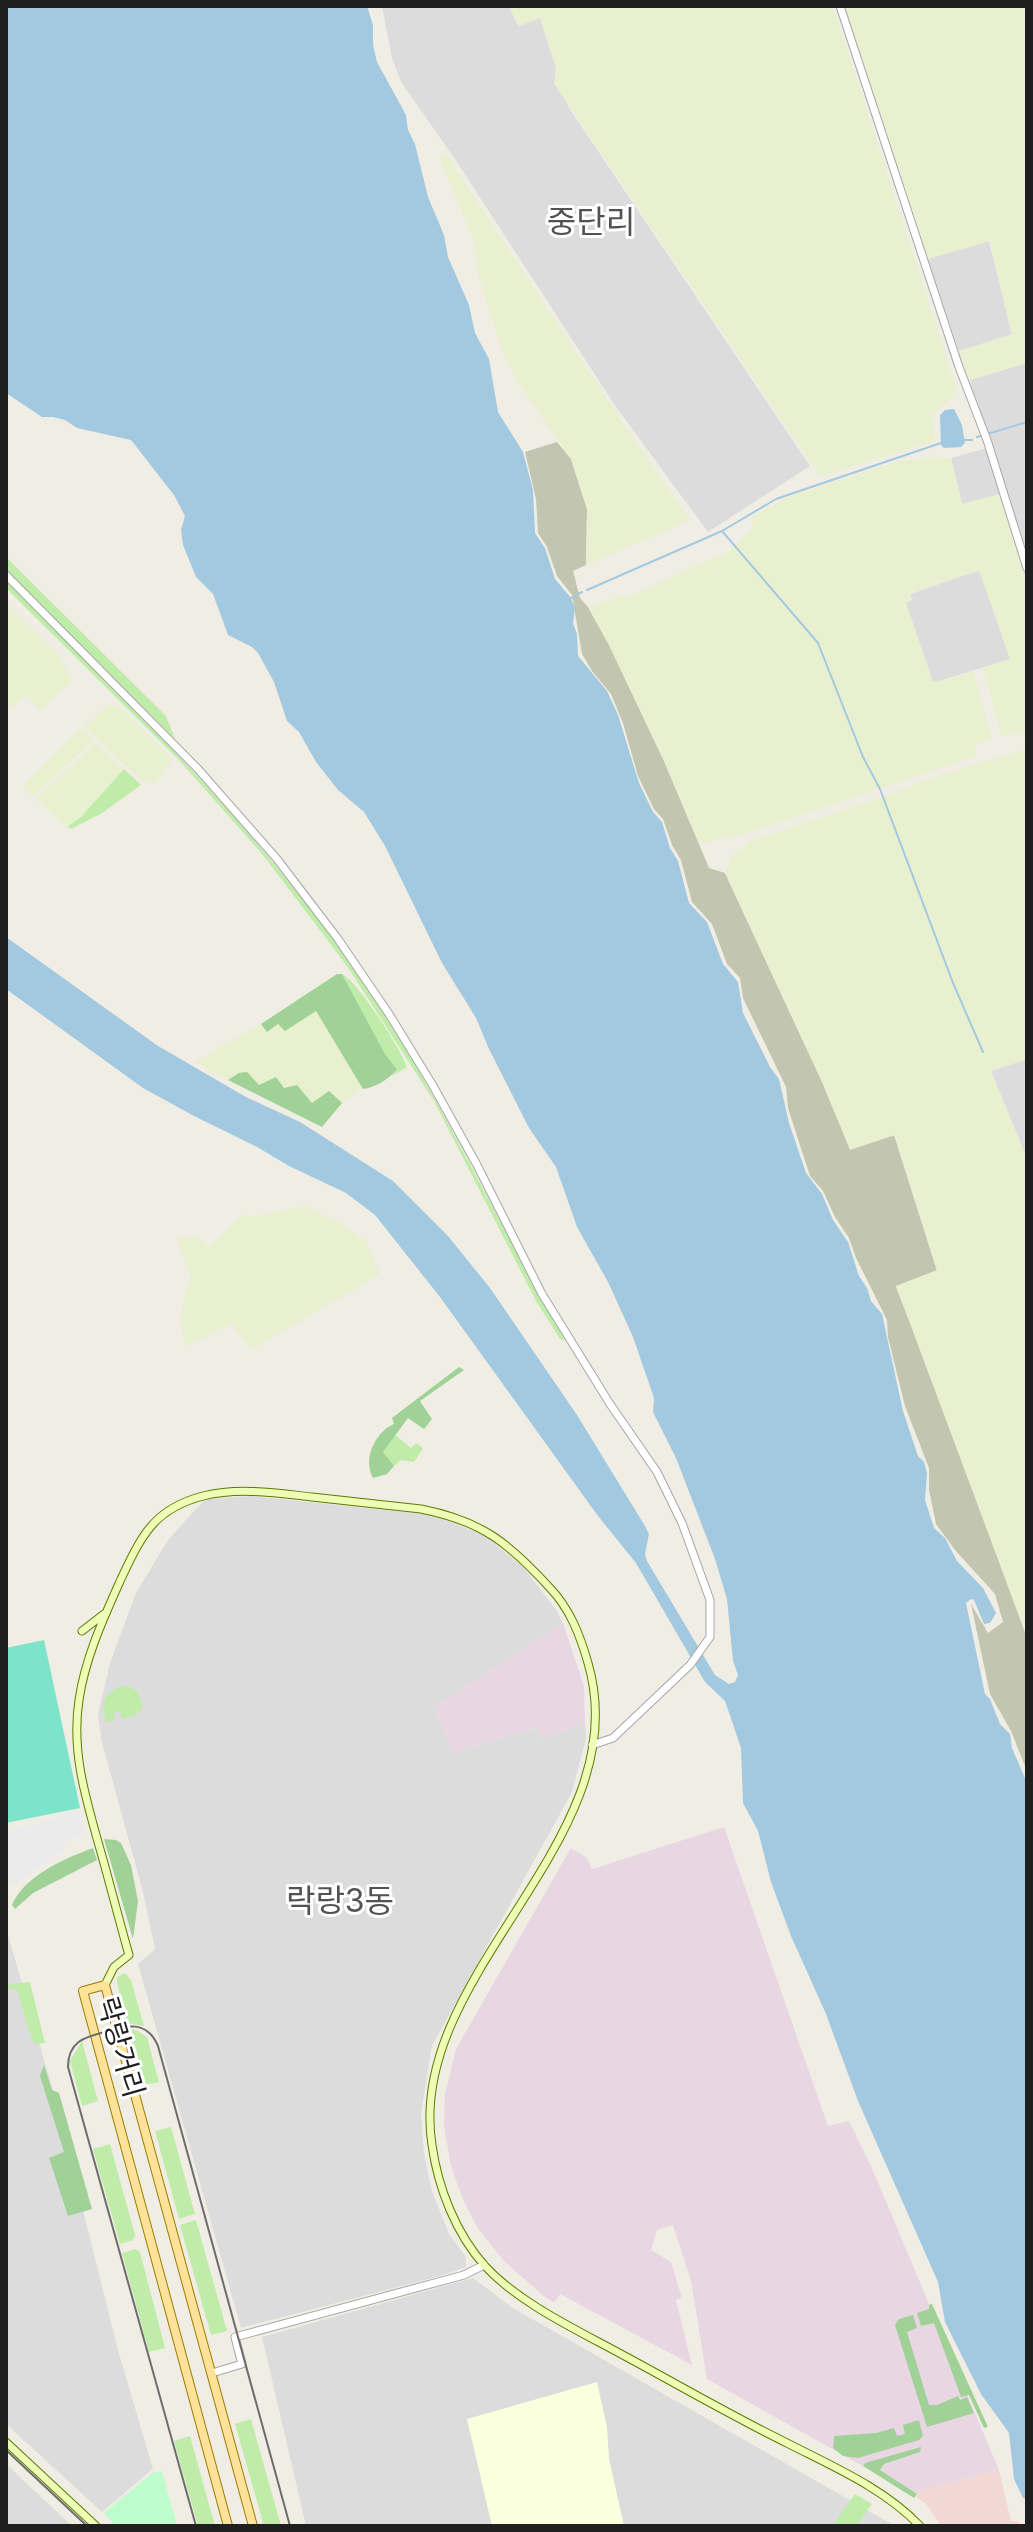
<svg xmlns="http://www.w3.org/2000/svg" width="1033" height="2532" font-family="Inter,'Noto Sans KR',sans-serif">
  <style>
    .residential { fill: #dddcdc }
    .commercial { fill: #f2d8d3 }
    .industrial { fill: #e9d6e3 }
    .education { fill: #faffde }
    .construction { fill: #c2c5af }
    .farmland { fill: #e8f0cf }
    .grass { fill: #bfeca8 }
    .forest { fill: #a0d197 }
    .park { fill: #bffccd }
    .pitch { fill: #7ee3cb }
    .parking { fill: #ebebeb }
    .water { fill: #a3c9e0 }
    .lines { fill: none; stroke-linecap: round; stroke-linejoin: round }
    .stream { stroke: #a3c9e0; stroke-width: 2 }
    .tertiary-casing { stroke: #a6a6a6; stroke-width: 9 }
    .secondary-casing { stroke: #5c7b00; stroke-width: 9 }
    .primary-casing { stroke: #997d00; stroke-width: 10 }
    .tertiary { stroke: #fff; stroke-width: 7 }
    .secondary { stroke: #effcb6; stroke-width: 7 }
    .primary { stroke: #ffe29a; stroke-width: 8 }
    .tram { stroke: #6d6d6d; stroke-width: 2 }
    .labels { text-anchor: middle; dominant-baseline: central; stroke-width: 6; stroke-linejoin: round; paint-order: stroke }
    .street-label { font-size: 28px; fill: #1f1f1f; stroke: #fff }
    .quarter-label { font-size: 32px; fill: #525252; stroke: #fff }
  </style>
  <rect width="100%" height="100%" fill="#f0eee4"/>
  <path class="residential" d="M382 6H509L518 26 540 18 569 108 810 466 708 532 616 407 455 159 401 82 392 58Z
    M989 241 1012 335 959 351 928 259Z
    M1027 363V583L1000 494 962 504 951 458 987 448 970 380Z
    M980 570 1010 659 933 683 906 603 910 594Z
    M1027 1059V1159L991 1071Z
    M252 1496 433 1515 484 1535 524 1568 557 1611 563 1623 435 1707 453 1752 537 1728 541 1738 585 1724 586 1739 572 1792 432 2046 421 2113 424 2154 432 2191 449 2234 466 2257V2267L440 2276 241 2328 138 1964 155 1949 142 1888 102 1743 98 1715 110 1663 136 1593 168 1540 205 1499Z
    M6 1928 54 2094 118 2350 153 2469 102 2512 6 2424Z
    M473 2278 513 2308 895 2526H306L262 2337Z
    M6 2464 72 2526H6Z"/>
  <path class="commercial" d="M999 2470 1011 2521H1019L1020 2526H941L926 2504 911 2493Z"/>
  <path class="industrial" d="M563 1623 584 1686 585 1724 541 1738 537 1728 453 1752 435 1707Z
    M724 1827 828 2126 849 2121 871 2166 999 2470 911 2493 707 2379 691 2281 673 2225 657 2230 651 2250 671 2262 682 2298 676 2300 692 2365 560 2294 554 2303 541 2294 504 2261 478 2229 462 2197 451 2166 444 2126 445 2094 456 2049 571 1848 587 1858 592 1869Z"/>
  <path class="education" d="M597 2382 607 2427 609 2459 624 2526H492L467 2419Z"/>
  <path class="construction" d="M557 442 571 459 587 509 586 565 573 571 580 598 588 607 609 645 664 761 709 868 725 873 823 1084 850 1149 894 1135 937 1271 896 1287 930 1372 1027 1638V1771L1011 1731 990 1694 971 1604 988 1633 1003 1622 995 1594 955 1550 936 1524 929 1490V1468L905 1406 888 1337 887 1320 856 1258 849 1238 835 1217 823 1191 810 1176 788 1108 786 1087 743 998 740 978 727 964 712 924 692 902 681 860 672 845 663 819 654 809 638 776 623 723 611 694 592 671 582 654 572 595 557 576 547 547 538 533 536 499 525 452Z"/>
  <path class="farmland" d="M509 6H833L957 391 948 402 932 415 935 441 820 476 554 84 556 68 540 18 518 26Z
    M845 6H1027V363L970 380 959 351 1012 334 990 241 928 259Z
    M446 154 619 417 690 520 586 565 587 509 571 459 515 378 501 348 477 271 474 241 439 157Z
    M941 457 951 458 962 504 1000 494 1027 583V731L1002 737 983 668 1010 659 979 570 910 593 912 600 906 603 933 682 973 672 992 738 974 746 977 756 745 834 703 843 698 841 664 761 609 645 588 607 621 596 628 597 729 551 754 527 750 518 786 498 895 462Z
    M6 602 58 654 73 680 41 710 26 694 12 707 6 701Z
    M108 704 122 708 170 757 171 762 163 771 164 775 154 784 149 779 144 783 84 727Z
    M81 728 93 740 33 797 23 787V785Z
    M95 743 124 769 81 817 67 827 36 799Z
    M1027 749V1059L991 1071 1027 1159V1628L1015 1605 896 1286 937 1270 895 1135 850 1150 823 1084 725 873 731 856 751 841 892 794 932 778Z
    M316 1011 363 1089 342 1103 329 1092 312 1104 284 1088 259 1086 239 1073 228 1080 195 1062 261 1024 267 1032 279 1024 285 1030Z
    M305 1206 343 1225 367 1242 380 1274 251 1350 231 1323 185 1347 180 1318 190 1274 176 1239 198 1236 209 1247 243 1214 253 1217Z"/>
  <path class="grass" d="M6 557 166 716 175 739 6 570Z
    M6 581C132 706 259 830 360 977 439 1092 495 1219 565 1340L560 1339 536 1301 434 1101 347 966 263 855 178 759 6 588Z
    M124 769 141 785 102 813 71 829 67 827 81 817Z
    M342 974C359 983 400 1048 407 1067L392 1076 397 1069 385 1054Z
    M394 1434 411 1448 416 1443 423 1448 414 1462 401 1460 394 1466 383 1452Z
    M119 1686 130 1687 138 1692 143 1707 134 1716 122 1719 120 1711 114 1712 115 1720 106 1722 103 1707 106 1697Z
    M125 1973 131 1980 144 2026 126 2023 117 1982V1977Z
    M30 1982 45 2043 36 2044 32 2040 17 1990 6 1988V1985Z
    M128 2029 136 2030 147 2037 159 2082 143 2085Z
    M82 2041 98 2101 82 2106 70 2061Z
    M171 2127 195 2214 179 2219 155 2131Z
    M110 2144 135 2235 133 2240 120 2244 93 2149Z
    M196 2220 227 2331 211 2335 180 2225Z
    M136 2249 140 2252 165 2348 149 2352 122 2253Z
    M251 2419 281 2526H264L235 2424Z
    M190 2436 215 2526H198L174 2441Z
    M855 2494 872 2504 856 2526H832Z"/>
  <path class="forest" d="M337 974H342L385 1054 397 1069C389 1079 375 1088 363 1089L316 1011 285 1031 278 1024 267 1032 261 1024Z
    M247 1072 259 1085 276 1077 284 1088 297 1085 312 1103 329 1091 342 1103 322 1127 228 1080 239 1073Z
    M459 1367 464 1370 420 1401 432 1419 424 1429 408 1418 383 1452 394 1466 387 1474 373 1478C362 1459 376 1431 394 1424L392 1418Z
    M104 1839 116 1840 121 1843 131 1865 138 1901 133 1939Z
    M93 1848 97 1860 33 1893 15 1909 12 1905C25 1875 64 1859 93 1848Z
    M44 2065 52 2090 59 2093 92 2209 68 2216 49 2158 64 2152 40 2076Z
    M932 2304 988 2427 984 2428 969 2395 961 2397 934 2323 921 2326 917 2313 929 2309V2305Z
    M913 2315 917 2328 907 2332 929 2405H937L958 2396 960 2400 967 2397 974 2413 927 2427 895 2325 899 2319Z
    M919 2420 923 2436 919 2440 858 2458 843 2456 833 2448 834 2436 876 2433 894 2428 897 2436 905 2434 903 2425Z
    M921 2447 920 2452 884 2464 880 2470 917 2494 914 2498 863 2466 865 2463Z"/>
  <path class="park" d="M162 2471 177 2526H115L104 2513 152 2473Z"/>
  <path class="pitch" d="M44 1640 80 1808 6 1823V1648Z"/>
  <path class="parking" d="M78 1810 84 1835 65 1841 66 1848 14 1885 6 1878V1832Z"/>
  <path class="water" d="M6 6H367L373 25V45L377 62 406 115 408 130 415 144 428 197 444 235 448 257 469 305 475 333 489 359 498 412 523 452 533 490 535 533 545 548 555 579 571 598 575 609 573 623 577 634 578 656 607 691 618 715 639 783 653 812 662 822 670 848 678 861 689 903 707 922 723 964 738 982 743 1013 770 1067 779 1079 789 1123 806 1173 822 1194 833 1220 848 1242 859 1276 867 1288 871 1301 882 1314 903 1411 918 1456 924 1462 927 1473 925 1500 934 1528 945 1538 957 1561 983 1588 996 1613 990 1623 984 1624 974 1600 971 1599 966 1603 985 1694 990 1699 1000 1724 1010 1734 1012 1748 1027 1783V2500L1023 2498 1014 2479 1009 2433 981 2394 945 2322 938 2282 858 2101 826 2014 791 1936 771 1882 758 1831 743 1803 741 1748 725 1701 705 1682 636 1563 598 1516 440 1297 375 1215 346 1193 289 1166 257 1147 194 1116 143 1088 6 989V937L158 1046 246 1097 300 1122 393 1181 448 1236 490 1288 577 1415 645 1526 649 1534 645 1554 647 1561 715 1675 729 1684 735 1682 738 1675 733 1661 727 1599 715 1559 676 1458 653 1412 654 1398 633 1337 608 1282 577 1227 556 1167 529 1128 489 1049 476 1018 442 963 385 846 364 812 338 790 316 762 299 732 287 721 274 682 258 653 252 647 228 635 213 594 196 577 183 545 181 530 185 516 174 495 131 440 77 428 65 420 53 417H42L6 393Z
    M954 409 962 425 965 443 961 447 944 448 941 445 940 415 945 410Z"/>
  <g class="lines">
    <path class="stream" d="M977 437 1027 422
      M965 440H972
      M722 531 818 643 863 757 880 789 953 983 983 1052
      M587 590 722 531 776 499 941 443
      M571 598 582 592"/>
    <defs>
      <path id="tertiary" d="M840 6 959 367 987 440 1027 568
        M6 575 198 769 277 859 338 939 389 1014 432 1084 477 1165 542 1294 610 1404 657 1472 682 1523 710 1600V1637L690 1665 613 1738 592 1745
        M212 2373 242 2364 235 2337 464 2275 484 2265"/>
      <path id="secondary" d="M82 1631 104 1614
        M105 1985 114 1967 129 1955C119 1920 110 1884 100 1849 86 1799 71 1752 79 1700 85 1658 104 1617 121 1579 141 1537 153 1509 203 1496 239 1487 276 1493 312 1497 348 1501 385 1505 421 1509 482 1521 509 1543 550 1588 570 1609 580 1635 588 1663 640 1840 405 1973 432 2145 438 2188 456 2234 485 2266 519 2303 577 2330 621 2354 677 2384 732 2416 789 2444 834 2467 885 2489 920 2526
        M6 2442 96 2526"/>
      <path id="primary" d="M228 2526 83 1991 105 1985 253 2526"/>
    </defs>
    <use href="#tertiary" class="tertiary-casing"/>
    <use href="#secondary" class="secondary-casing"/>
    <use href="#primary" class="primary-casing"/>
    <use href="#tertiary" class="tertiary"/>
    <use href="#secondary" class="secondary"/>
    <use href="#primary" class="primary"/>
    <path class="tram" d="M6 2450 87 2526
      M196 2526 68 2067C68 2042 84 2037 105 2032 127 2025 147 2020 158 2046L290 2526"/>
  </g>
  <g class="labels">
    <g class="street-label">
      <text transform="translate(121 2047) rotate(74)">락랑거리</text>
    </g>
    <g class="quarter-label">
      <text x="591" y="221">중단리</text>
      <text x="340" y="1900">락랑3동</text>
    </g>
  </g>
  <rect width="1033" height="2532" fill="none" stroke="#1f1f1f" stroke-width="16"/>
</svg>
